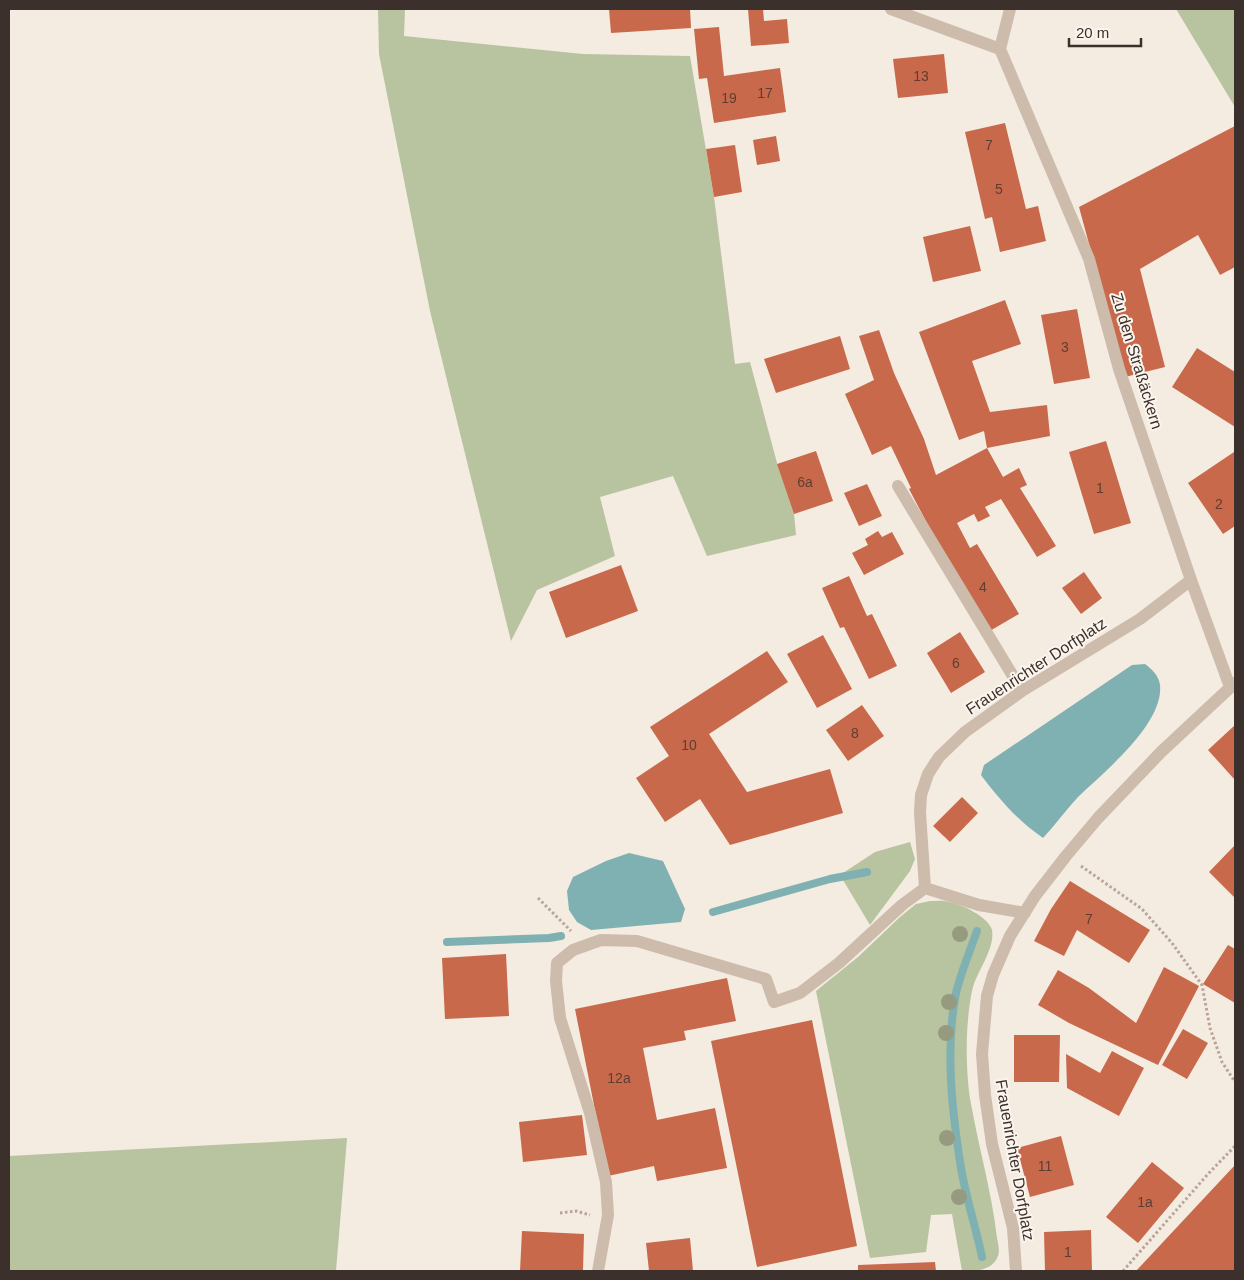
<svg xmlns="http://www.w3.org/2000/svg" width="1244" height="1280" font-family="Arial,sans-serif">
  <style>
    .green { fill: #b8c4a0 }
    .water { fill: #7fb0b2 }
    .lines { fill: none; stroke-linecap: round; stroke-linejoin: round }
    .stream { stroke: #7fb0b2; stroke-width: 8 }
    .building { fill: #c8694b }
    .path { stroke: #b9a596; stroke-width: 3; stroke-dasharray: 2.5 2.5; stroke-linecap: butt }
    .minor { stroke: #cdbbac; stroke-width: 12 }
    .tree { fill: #969b7f }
    .labels { text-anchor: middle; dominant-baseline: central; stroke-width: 4; stroke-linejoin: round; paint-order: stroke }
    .number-label { font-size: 14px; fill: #5e3e33 }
    .street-label { font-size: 16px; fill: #3b302b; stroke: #fbf5ee }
  </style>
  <rect width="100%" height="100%" fill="#f4ebe1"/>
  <path class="green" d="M378 9H405L404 36 583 54 690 56 714 197 735 364 750 362 777 463 794 514 796 535 707 556 673 476 600 497 615 556 537 590 511 641 430 311 379 54Z
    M1176 9H1235V107Z
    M910 842 915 859 910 871 870 925 840 875 875 852Z
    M930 901C936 901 943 900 949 902 961 904 989 917 992 930 995 949 978 970 973 987 965 1019 965 1071 971 1104 979 1149 992 1193 997 1238 998 1243 1000 1251 998 1256 992 1271 976 1271 962 1271L952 1214 931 1215 926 1252 870 1258 816 991 858 957 900 917 916 904Z
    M347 1138 336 1271H9V1156Z"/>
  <path class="water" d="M1145 664C1152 669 1159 676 1160 685 1164 724 1104 772 1078 797 1066 810 1055 825 1043 838 1017 820 1000 800 981 775L984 765 1132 665Z
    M629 853 663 861 685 909 681 922 591 930 577 922 569 910 567 891 573 877 606 861Z"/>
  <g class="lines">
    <path class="stream" d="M713 912 830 879 867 872
      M977 931C970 951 961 972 956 993 945 1048 952 1112 961 1168 966 1198 976 1228 982 1257
      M447 942 549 938 561 936"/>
  </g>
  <path class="building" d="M609 9H690L691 28 611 33Z
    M748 9H763L764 21 787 19 789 43 751 46Z
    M719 27 724 76 780 68 786 112 714 123 707 78 699 79 694 29Z
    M944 54 948 93 898 98 893 59Z
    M1005 123 1026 209 1038 206 1046 241 1000 252 992 217 985 219 965 132Z
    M1235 126V267L1220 275 1198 235 1140 269 1165 367 1125 377 1079 207Z
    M776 136 780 161 757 165 753 140Z
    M735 145 742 192 714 197 706 149Z
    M970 226 981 271 933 282 923 237Z
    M1005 300 1021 344 972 361 990 412 1047 405 1050 436 987 448 984 431 959 440 919 332Z
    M1077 309 1090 378 1054 384 1041 315Z
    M879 330 894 373 924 439 936 475 987 448 1003 477 1019 468 1027 485 1020 488 1056 546 1037 557 1001 499 985 507 990 516 978 522 974 514 957 523 970 548 977 544 1019 614 988 632 947 561 909 489 911 488 891 446 872 455 845 394 874 380 859 336Z
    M840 336 850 369 776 393 764 359Z
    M1197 348 1235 372V427L1172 387Z
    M1106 441 1131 523 1094 534 1069 452Z
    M816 451 833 501 794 514 777 464Z
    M1234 452 1235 526 1223 534 1188 483Z
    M867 484 882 516 859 526 844 493Z
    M878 531 882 537 892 532 904 554 864 575 852 553 868 545 865 539Z
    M621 565 638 611 566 638 549 592Z
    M1084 572 1102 598 1081 614 1062 588Z
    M849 576 867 616 872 614 897 666 869 679 844 627 840 628 822 588Z
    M960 632 985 672 951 693 927 653Z
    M823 635 852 689 817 708 787 654Z
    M767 651 788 682 709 734 747 792 830 769 843 813 730 845 700 799 665 822 636 778 669 756 650 727Z
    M862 705 884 736 848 761 826 730Z
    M1235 725V780L1208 750Z
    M962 797 978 813 950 842 933 826Z
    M1235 845V898L1209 872Z
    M1070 881 1150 930 1129 963 1077 930 1064 956 1034 941 1051 909Z
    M1228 945 1235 949V1003L1203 984Z
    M506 954 509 1016 445 1019 442 958Z
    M1164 967 1199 986 1158 1065 1069 1023 1038 1005 1058 970 1089 988 1136 1023Z
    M727 978 736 1021 684 1031 686 1040 643 1048 657 1120 715 1108 727 1168 657 1181 654 1166 608 1176 575 1009Z
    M812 1020 857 1246 757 1267 711 1041Z
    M1183 1029 1208 1043 1187 1079 1162 1065Z
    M1014 1035H1060L1059 1082H1014Z
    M1112 1051 1144 1068 1119 1116 1067 1088 1066 1054 1100 1073Z
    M582 1115 587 1155 523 1162 519 1122Z
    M1061 1136 1074 1185 1030 1197 1017 1148Z
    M1152 1162 1184 1188 1138 1243 1106 1217Z
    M1235 1165V1271H1136Z
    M1091 1230 1092 1271H1045L1044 1232Z
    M522 1231 584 1234 583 1271H520Z
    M690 1238 693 1271H649L646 1243Z
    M935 1262 936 1271H858V1265Z"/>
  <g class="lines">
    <path class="path" d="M1081 866 1142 909 1172 943 1202 985 1210 1028 1222 1062 1235 1082
      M538 898 571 931
      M560 1213 576 1211 590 1215
      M1123 1271 1208 1174 1235 1146"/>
    <path class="minor" d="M891 9 1000 49
      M1000 49 1089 259 1119 369 1191 580 1230 687
      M1000 49 1010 9
      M898 486 1022 691
      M1025 913 979 905 925 888 920 813 921 795 928 774 939 757 965 732 1022 691 1140 619 1191 580
      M598 1271 608 1215 606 1182 590 1113 560 1018 556 981 557 963 573 950 601 940 637 941 766 979 774 1002 800 993 839 963 902 905 925 888
      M1016 1271 1013 1228 992 1144 985 1095 982 1054 987 996 993 975 1010 936 1035 896 1066 856 1098 818 1161 752 1235 683"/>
  </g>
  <g class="tree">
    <circle cx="960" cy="934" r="8"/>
    <circle cx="949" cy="1002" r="8"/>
    <circle cx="946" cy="1033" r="8"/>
    <circle cx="947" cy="1138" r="8"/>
    <circle cx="959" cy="1197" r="8"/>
  </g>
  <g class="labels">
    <g class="number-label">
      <text x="921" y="76">13</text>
      <text x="765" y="93">17</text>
      <text x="729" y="98">19</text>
      <text x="989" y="145">7</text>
      <text x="999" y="189">5</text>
      <text x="1065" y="347">3</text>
      <text x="805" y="482">6a</text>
      <text x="1100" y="488">1</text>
      <text x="1219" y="504">2</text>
      <text x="983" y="587">4</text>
      <text x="956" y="663">6</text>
      <text x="855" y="733">8</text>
      <text x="689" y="745">10</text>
      <text x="1089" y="919">7</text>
      <text x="619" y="1078">12a</text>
      <text x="1045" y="1166">11</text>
      <text x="1145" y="1202">1a</text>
      <text x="1068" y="1252">1</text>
    </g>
    <g class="street-label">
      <text transform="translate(1137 361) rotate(73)">Zu den Straßäckern</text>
      <text transform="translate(1036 666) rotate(-33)">Frauenrichter Dorfplatz</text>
      <text transform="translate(1015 1160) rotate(80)">Frauenrichter Dorfplatz</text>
    </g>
  </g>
  <rect width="1244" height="1280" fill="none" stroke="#3b302b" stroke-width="20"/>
  <path d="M1069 38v8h72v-8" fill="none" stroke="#3b302b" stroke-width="2.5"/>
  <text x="1076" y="38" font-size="15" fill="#3b302b" stroke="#fbf5ee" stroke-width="4" paint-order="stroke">20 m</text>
</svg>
